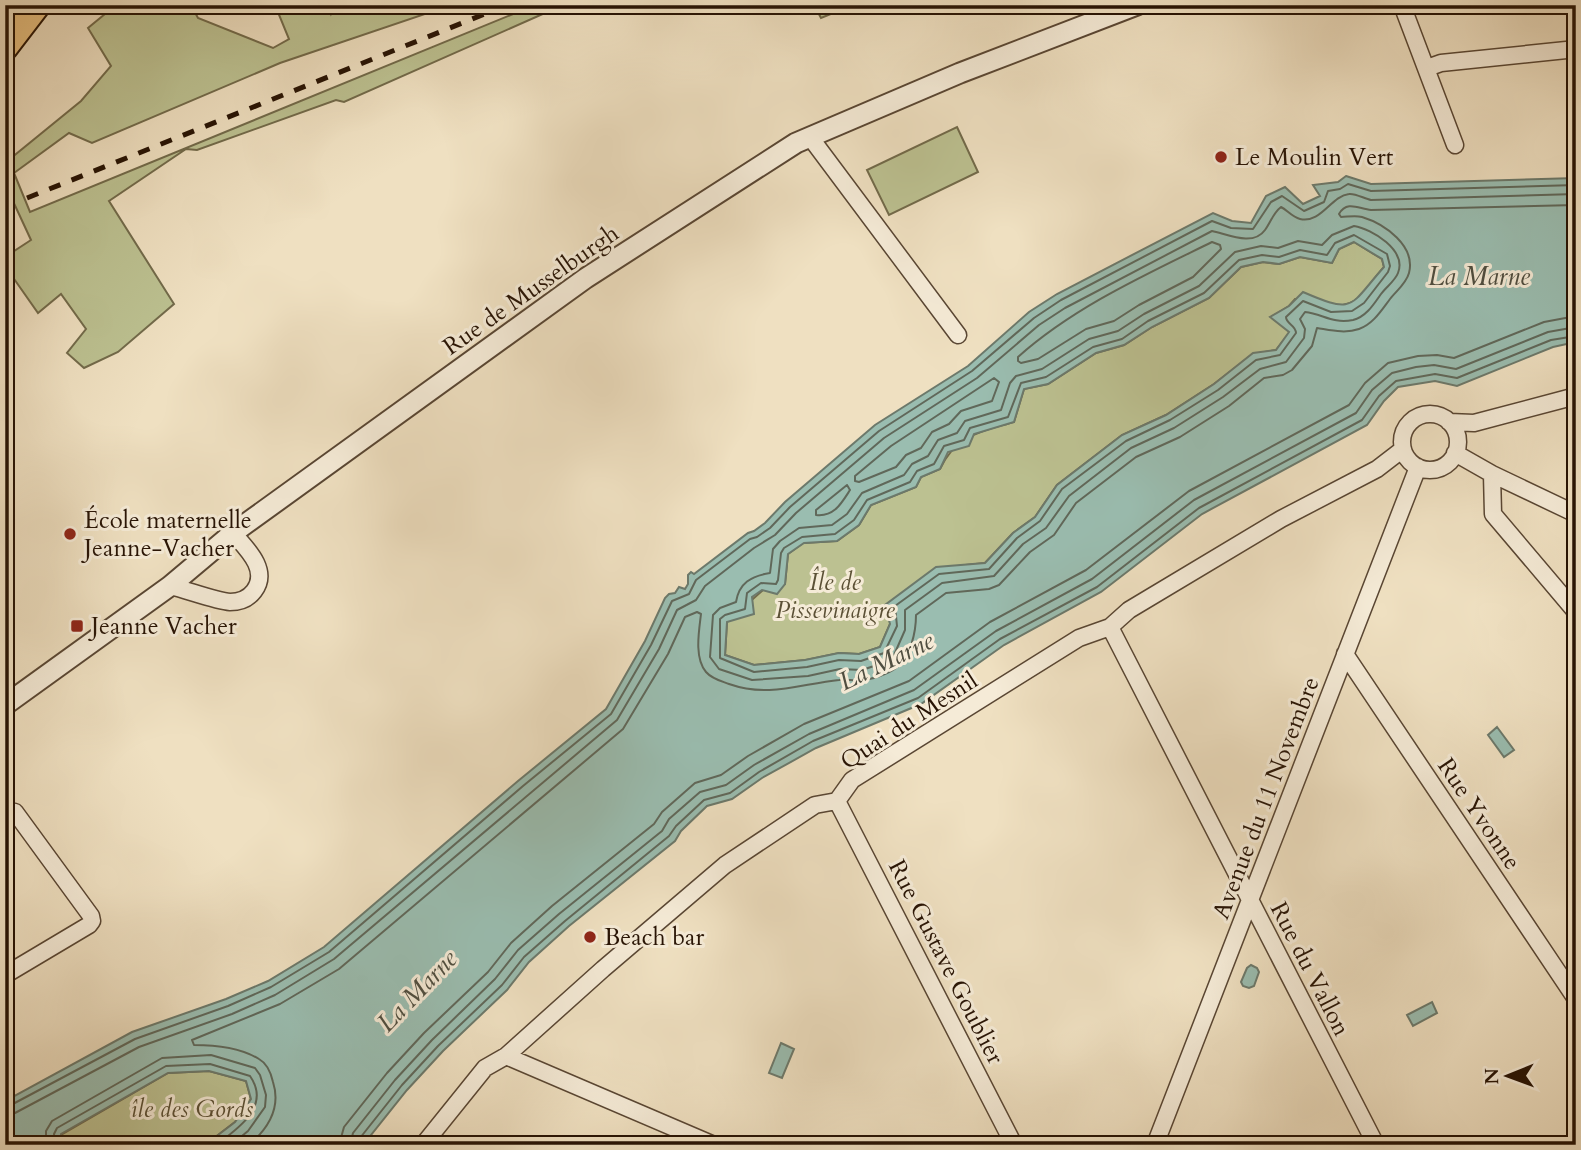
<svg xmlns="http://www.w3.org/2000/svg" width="1581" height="1150" font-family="Cardo,serif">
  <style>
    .green { fill: #bcc191; stroke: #726a4a; stroke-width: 2 }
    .water { fill: #9abdb0; stroke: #6c796b; stroke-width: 2; fill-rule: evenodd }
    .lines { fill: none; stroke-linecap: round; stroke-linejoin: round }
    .shore { stroke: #60685a; stroke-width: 2 }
    .minor-casing { stroke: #594633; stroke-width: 19 }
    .tertiary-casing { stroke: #594633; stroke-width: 23 }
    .primary-casing { stroke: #271304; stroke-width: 28 }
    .minor { stroke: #f5ebd7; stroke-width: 16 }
    .tertiary { stroke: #f5ebd7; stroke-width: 19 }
    .primary { stroke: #e8c080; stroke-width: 24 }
    .rail { stroke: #271304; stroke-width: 5; stroke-dasharray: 12 12; stroke-linecap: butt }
    .poi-dot { fill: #8f2418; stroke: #f5ebd7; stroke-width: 2.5 }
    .labels { text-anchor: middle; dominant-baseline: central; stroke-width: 6; stroke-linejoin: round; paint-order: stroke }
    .poi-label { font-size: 24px; fill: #271304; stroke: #f5ebd7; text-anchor: start }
    .street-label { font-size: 24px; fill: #271304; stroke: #f5ebd7 }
    .park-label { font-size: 24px; font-style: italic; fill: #5b5035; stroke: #f5ebd7 }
    .water-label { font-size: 26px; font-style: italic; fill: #4f4e40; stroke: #f5ebd7 }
  </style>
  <rect width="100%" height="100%" fill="#efe0c1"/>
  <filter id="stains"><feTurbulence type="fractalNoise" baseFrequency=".00286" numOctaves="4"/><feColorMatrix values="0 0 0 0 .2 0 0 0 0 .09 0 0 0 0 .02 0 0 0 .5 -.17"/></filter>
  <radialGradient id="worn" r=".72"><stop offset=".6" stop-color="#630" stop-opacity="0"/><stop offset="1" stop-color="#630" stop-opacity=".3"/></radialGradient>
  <path class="green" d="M134 5H191L198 18 273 48 289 39 275 5H328L331 14 336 5H433L428 13 280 63 92 143 69 133 14 173 30 212 535 5H563L344 102 336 100 197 150 186 149 109 201 174 304 118 352 84 368 67 353 86 329 61 294 38 313 5 266V257L31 240 5 184V163L81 101 111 66 88 28 105 14 124 12Z
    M814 5H853L821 18Z
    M957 127 978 172 889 215 867 170Z
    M1354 242 1382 259 1384 267C1375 277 1368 288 1359 297 1344 313 1314 302 1295 299L1289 306 1271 317 1290 332 1276 350 1253 354 1214 384 1166 415 1122 435 1057 485 1035 517 1013 533 985 563 966 565 890 624 880 647 859 654 839 653 806 660 754 665 725 655 727 622 763 590 785 584 788 554 803 543 837 541 859 525 871 505 916 487 921 477 940 469C956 435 980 432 1014 422L1024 389 1048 384 1096 353 1124 345 1152 327 1209 298 1241 267 1263 262 1279 264 1300 257 1332 263 1339 249Z
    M209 1071 246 1081 251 1099 235 1122 205 1145H62L61 1135 168 1073Z"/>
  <path class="water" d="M1346 176 1371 184 1576 178V342L1553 347 1457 386 1435 381 1398 387 1384 401 1367 425 1202 514 1101 592 1004 645 921 704 816 748 762 778 732 799 707 806 681 831 675 841 569 926 529 962 507 990 443 1051 407 1090 363 1145H205L235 1122 251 1099 246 1081 209 1071 168 1073 61 1134 62 1145H5V1101L132 1032 226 999 268 981 324 947 518 781 606 709 645 641 665 598 669 594 675 593 679 587 685 589 688 584V575L691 572 694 574 748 533 754 531 765 523 785 502 875 425 968 366 1029 312 1057 294 1213 213 1232 221 1251 223 1266 196 1285 187 1303 204 1320 196 1313 185 1338 182ZM1354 242 1382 259 1384 267C1349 306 1356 315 1303 292L1289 306 1270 317 1289 332 1276 350 1253 353 1214 384 1166 415 1122 435 1057 485 1035 517 1013 533 985 563 936 567 885 605 890 624 880 647 859 654 839 653 805 660 754 665 725 655 727 622 754 614 752 597 762 590 777 594 785 584 788 554 804 543 837 541 859 525 871 505 916 487 921 477 940 469 948 452 969 446 974 434 1014 422 1024 389 1048 384 1096 353 1124 345 1152 327 1209 298 1241 267 1263 262 1279 264 1300 257 1332 263 1339 249Z
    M1497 727 1514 750 1504 757 1488 735Z
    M1251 965 1257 968 1259 972 1254 986 1249 988 1243 986 1241 982 1247 968Z
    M1432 1002 1437 1013 1413 1026 1407 1015Z
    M781 1043 794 1049 782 1078 769 1073Z"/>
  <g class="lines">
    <path class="shore" d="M1354 226C1372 229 1407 250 1398 273 1395 281 1386 287 1381 294 1374 304 1366 317 1353 320 1332 324 1323 314 1305 312L1300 319 1305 329 1304 338 1286 362 1260 369 1223 397 1174 428 1131 448 1069 496 1046 528 1023 544 994 576 942 583 905 610V630L894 655 886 662 862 670 840 669 808 676 752 680 719 669 710 657 713 615 720 608 736 602C739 583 751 576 770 573L773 549 780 541 799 528 832 525 847 514 862 493 904 475 912 464 928 456 938 440 957 433 965 421 1001 410 1010 383 1016 376 1042 369 1089 339 1118 331 1144 314 1199 286 1235 252 1261 246 1278 248 1298 241 1322 245 1332 235Z
      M1354 235 1387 254 1390 266 1388 272 1364 303 1352 311 1331 312 1303 301 1286 317C1286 324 1296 325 1296 333L1280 355 1256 360 1218 390 1170 420 1126 441 1062 489 1040 521 1017 538 989 569 939 574 895 606 897 626 884 653 861 661 839 660 807 667 754 672 720 658V619L725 615 745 609 747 593 761 583 776 584 778 580 781 553 784 548 802 537 835 534 854 520 867 500 910 482 917 471 934 464 944 446 964 440 970 428 1008 417 1021 383 1046 377 1093 347 1122 339 1148 321 1204 293 1239 260 1262 255 1279 257 1300 250 1327 255 1335 243Z
      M1212 242 1220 245 1221 249 1193 277 1139 305 1114 321 1086 329 1038 359 1021 363 1018 361V357C1074 307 1145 275 1212 242Z
      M994 378 999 382 992 401 961 411 949 424 932 432 921 448 906 455 896 467 859 482 855 481V476L891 446Z
      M847 485 850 490C841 504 834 517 816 515V510Z
      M5 1106 11 1105 135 1039 228 1006 271 987 329 952 523 786 611 714 651 645 672 601 689 594 696 580 750 539 757 537 770 528 790 507 879 431 972 371 1034 318 1061 300 1212 221 1231 228 1253 229 1271 202 1282 196 1304 211 1324 202 1328 191 1340 189 1348 184 1371 191 1576 185
      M5 1115 15 1113 139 1047 232 1014 275 995 334 959 617 720 659 649 677 610 696 600 705 586 754 548 775 535 796 513 884 438 977 378 1039 325 1065 308 1212 231C1227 234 1253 247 1265 230 1271 222 1273 213 1281 207 1287 210 1292 217 1300 219 1321 224 1331 196 1349 194 1355 193 1365 199 1371 200L1576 194
      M46 1145V1131L52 1121 162 1058 211 1055 255 1068 260 1075 266 1095 265 1107 248 1131 231 1145
      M55 1145 54 1134 57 1128 166 1066 210 1064 250 1076C271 1106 239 1128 216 1145
      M249 1145C269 1128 281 1107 273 1082 271 1073 268 1064 259 1059 241 1048 214 1045 194 1045L192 1040 280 1004 339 969 623 729 668 654 685 617 697 612 701 614C699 631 694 658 706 672 712 679 721 681 729 684 769 698 800 684 839 680 846 679 854 681 861 680 871 680 888 674 896 668 911 657 916 631 916 615L946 593 989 589 999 585 1030 552 1054 535 1076 503 1136 457 1180 437 1229 406 1264 378 1283 375 1292 370 1312 346 1317 328C1330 330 1345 334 1359 329 1373 324 1381 311 1390 299 1396 291 1406 284 1409 273 1416 246 1385 224 1362 217 1355 215 1347 217 1341 217L1339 214C1347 200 1359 209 1371 210L1576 205
      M339 1145 344 1127 387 1073 424 1033 488 972 511 943 552 906 654 824 662 812 695 783 721 775 748 756 804 724 909 681 990 622 1086 570 1189 491 1349 405 1365 383 1388 363 1418 356 1437 355 1454 358 1544 322 1576 316
      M350 1145 353 1133 395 1080 432 1040 495 979 518 950 559 914 662 831 669 819 700 792 726 785 754 765 809 734 914 690 996 631 1092 579 1194 500 1356 413 1372 390 1392 373 1416 367 1434 365 1456 369 1548 332 1576 327
      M359 1145 360 1138 402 1085 438 1046 502 985 524 957 565 921 669 836 676 826 704 800 730 793 759 772 813 741 918 698 1000 639 1097 587 1199 508 1362 420 1379 396 1396 381 1435 374 1457 378 1551 340 1576 336"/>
    <defs>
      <path id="minor" d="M1402 5 1455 145
        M1427 68 1441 63 1576 49
        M810 137 958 335
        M1402 442a28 28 0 1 1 56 0a28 28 0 1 1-56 0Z
        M1449 422 1474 423 1576 396
        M1455 453 1492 474 1576 514
        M1492 474 1493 514 1576 612
        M170 586C187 590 216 601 230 602 240 602 248 599 254 591 270 570 246 548 233 533
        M1110 627 1376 1145
        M1345 654 1576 999
        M837 801 1014 1145
        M5 814 9 811 15 812 91 916 92 921 89 925 5 975
        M506 1056 714 1145
        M423 1145 485 1068 506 1056 603 969 725 865 815 805 837 801 852 780 1079 638 1110 627 1129 610 1281 519 1377 469 1403 449
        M1155 1145 1418 467"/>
      <path id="tertiary" d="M5 705 170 586 233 533 586 278 796 143 960 73 1137 5"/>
      <path id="primary" d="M5 48 38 5"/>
    </defs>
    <use href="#minor" class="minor-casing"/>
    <use href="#tertiary" class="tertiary-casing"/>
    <use href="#primary" class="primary-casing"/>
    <use href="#minor" class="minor"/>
    <use href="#tertiary" class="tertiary"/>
    <use href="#primary" class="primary"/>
    <path class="rail" d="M27 198 507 5"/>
  </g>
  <g class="poi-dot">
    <circle cx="1221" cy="157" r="7"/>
    <circle cx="70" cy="534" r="7"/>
    <rect x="70" y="619" width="14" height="14" rx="3.5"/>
    <circle cx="590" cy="937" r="7"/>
  </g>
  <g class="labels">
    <g class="poi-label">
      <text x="1235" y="157">Le Moulin Vert</text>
      <text x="84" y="520">École maternelle<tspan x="84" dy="28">Jeanne-Vacher</tspan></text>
      <text x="91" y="626">Jeanne Vacher</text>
      <text x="604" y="937">Beach bar</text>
    </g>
    <g class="street-label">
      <text transform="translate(531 290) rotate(-35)">Rue de Musselburgh</text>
      <text transform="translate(909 721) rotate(-33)">Quai du Mesnil</text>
      <text transform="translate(1266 798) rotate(-69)">Avenue du 11 Novembre</text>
      <text transform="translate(1479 814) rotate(56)">Rue Yvonne</text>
      <text transform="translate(946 962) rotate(63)">Rue Gustave Goublier</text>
      <text transform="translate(1310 969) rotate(63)">Rue du Vallon</text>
    </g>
    <g class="park-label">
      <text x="835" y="582">Île de<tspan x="835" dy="28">Pissevinaigre</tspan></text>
      <text x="192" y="1109">île des Gords</text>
    </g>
    <g class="water-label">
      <text x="1479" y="276">La Marne</text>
      <text transform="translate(886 661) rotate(-26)">La Marne</text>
      <text transform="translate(417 991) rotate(-46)">La Marne</text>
    </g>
  </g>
  <rect width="1581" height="1150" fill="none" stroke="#efe0c1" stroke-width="28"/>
  <rect x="7" y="7" width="1567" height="1136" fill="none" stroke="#271304" stroke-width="3.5"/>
  <rect x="14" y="14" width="1553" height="1122" fill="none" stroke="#271304" stroke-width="2"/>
  <g transform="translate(1508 1076) rotate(269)" stroke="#f5ebd7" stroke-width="5" paint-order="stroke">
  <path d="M0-5L12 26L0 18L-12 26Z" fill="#271304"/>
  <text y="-10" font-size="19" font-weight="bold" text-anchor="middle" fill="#271304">N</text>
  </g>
  <rect width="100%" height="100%" filter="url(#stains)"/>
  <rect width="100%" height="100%" fill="url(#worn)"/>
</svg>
